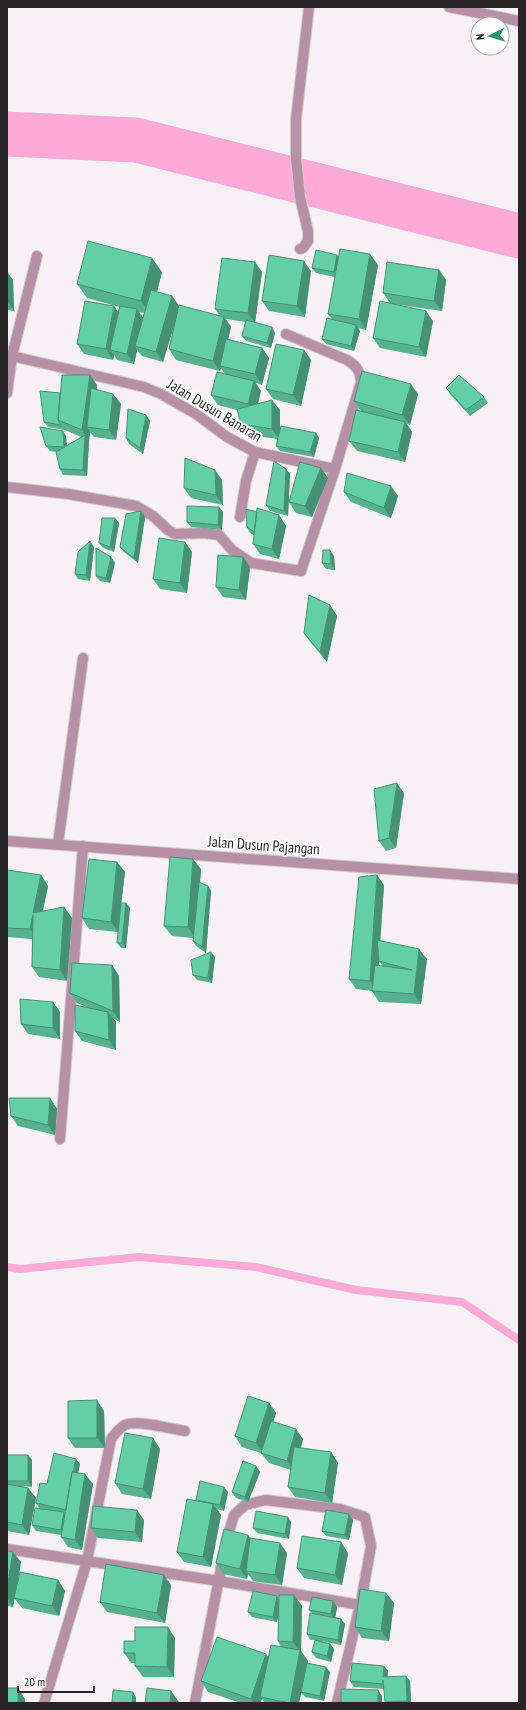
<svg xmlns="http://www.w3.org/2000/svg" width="526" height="1710" font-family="'PT Sans Narrow',sans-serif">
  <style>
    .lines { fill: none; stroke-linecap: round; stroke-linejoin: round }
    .stream { stroke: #feaad9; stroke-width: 8 }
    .river { stroke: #feaad9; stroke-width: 45 }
    .lane-casing { stroke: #d2cbcf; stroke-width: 12 }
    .street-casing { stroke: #d2cbcf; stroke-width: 12 }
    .lane { stroke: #b691a5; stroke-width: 10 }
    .street { stroke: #b691a5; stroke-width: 10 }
    .wall { fill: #56b190; fill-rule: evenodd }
    .shaded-wall { fill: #469076 }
    .building { fill: #64cea8; stroke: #469076 }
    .labels { text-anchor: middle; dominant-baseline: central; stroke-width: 4; stroke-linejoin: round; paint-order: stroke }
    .street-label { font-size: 15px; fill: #272526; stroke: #fff }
  </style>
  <rect width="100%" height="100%" fill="#f7f0f4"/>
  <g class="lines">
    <path class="stream" d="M7 1267 20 1269 139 1257 256 1267 356 1290 462 1302 519 1340"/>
    <path class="river" d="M7 134 136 140 519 236"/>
    <defs>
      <path id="lane" d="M7 487 68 494 136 506 153 516 168 530 175 534 204 533 219 535 232 550 251 563 301 571
        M58 844 83 658
        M226 1542 234 1515 245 1505 265 1500 340 1509 365 1517 371 1546 361 1602
        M195 1703 223 1558"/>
      <path id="street" d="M449 7 519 21
        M300 249 303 248 308 241V231L300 197 296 158V119L309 7
        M286 334 347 360C357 366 360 371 361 382L335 469
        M7 356H12L37 256
        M7 393 12 356 144 387 161 394 196 414 227 437 255 452 335 469 301 571
        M240 517 246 481 255 452
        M7 841 519 879
        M60 1139 83 846
        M7 1549 219 1581 360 1605 337 1703
        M44 1703 87 1561 111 1439C115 1434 119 1428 125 1425 137 1419 170 1429 185 1431"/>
    </defs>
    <use href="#lane" class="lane-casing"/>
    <use href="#street" class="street-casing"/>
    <use href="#lane" class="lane"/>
    <use href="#street" class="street"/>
  </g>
  <path class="wall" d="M338 256 378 265 366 330 358 328 360 331 354 351 326 344 322 339 332 319 328 314 335 277 316 273 312 268Z
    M439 270 446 280 442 311 393 304 433 321 426 357 380 348 373 338 390 303 383 293Z
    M311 271 305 317 269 311 262 301Z
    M7 272 13 280 14 311 7 310Z
    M162 272 157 292 172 296 179 306 220 316 215 309 262 272 255 323 275 333 271 348 246 341 242 336 246 322 226 319 231 327 228 339 262 348 269 358 262 385 256 383 261 391 258 403 280 410V433H316L319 438 314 457 280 451 276 446 278 439 248 435 241 424 237 410 218 405 211 395 225 374 221 368 220 371 176 360 169 349 175 320 163 362 142 356 137 350 134 364 117 360 114 355 113 360 84 354 77 344 118 312 120 307 87 298 77 284ZM139 312 144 313 143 318Z
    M304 350 311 360 301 406 273 399 266 389Z
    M90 375 97 385V390L113 394 121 404 116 440 94 437 90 432 89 441 87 476 63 475 60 469 57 452 50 451 46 446 66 436 67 446 81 437 65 430 48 427 44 422 60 393Z
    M446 388 484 397 488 403 470 416 450 394Z
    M418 394 410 425 407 424 412 432 405 462 357 451 349 441 361 411 354 401Z
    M146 415 150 421 143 454 129 444 126 438Z
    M321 468 328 478 312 517 296 513 289 502Z
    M286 469 290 474 288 516 270 511 266 505Z
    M222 480 223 505 191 498 184 488Z
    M344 492 398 496 391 518 351 502Z
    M219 507 223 512 222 530 191 527 187 522Z
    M141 511 145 517 138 563 124 552 120 547Z
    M257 512 279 515 286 526 279 559 260 554 253 544 254 535 250 533 247 527Z
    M115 518 119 523 114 552 103 548 99 543Z
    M185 542 192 552 187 593 160 589 153 579Z
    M94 547 90 581 78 579 75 574Z
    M334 556 335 570 326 569 322 563Z
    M111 557 115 563 110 583 100 581 96 576Z
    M243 557 250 567 246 600 223 597 216 587Z
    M330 605 337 616 327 662 311 643 304 633Z
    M404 793 396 848 386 851 379 841Z
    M117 862 125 872 121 903H126L130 908 126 948H121L117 943 118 932 89 929 82 918Z
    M201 869 200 883 208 886 211 891 206 953 196 946 193 941V938L172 936 164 926Z
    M7 870 41 875 48 886 43 911 64 907 72 918 67 981 39 977 32 967V939L7 937Z
    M384 885 380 941 427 959 421 1004 379 1002 372 991 356 989 349 979ZM379 961 383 966H379Z
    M215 957 212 983 197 980 193 975Z
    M112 965 119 976 120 1022 113 1018 116 1022V1050L82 1041 75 1031 86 1007 77 1003 70 993Z
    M53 1002 60 1012V1039L28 1034 21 1024Z
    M50 1098 57 1109 55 1135 18 1126 11 1116Z
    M269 1403 276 1413 273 1422 303 1439 301 1448 331 1452 338 1463 332 1503 295 1497 288 1487 291 1470 269 1463 261 1453 242 1447 235 1436Z
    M104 1411 105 1448H75L68 1438Z
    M153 1438 160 1449 151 1499 122 1494 115 1483Z
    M7 1455H28L32 1460V1487L22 1486 28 1488 36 1498 29 1535 7 1531Z
    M76 1459 80 1464 78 1473 85 1474 93 1484 82 1550 68 1547 61 1537 62 1535 36 1531 32 1525 39 1508 36 1503Z
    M256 1466 260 1472 248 1502 236 1498 232 1492Z
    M228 1492 224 1511 217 1509 221 1515 211 1567 184 1562 177 1552 197 1501 196 1500Z
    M144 1520 142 1542 98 1538 91 1528Z
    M353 1520 349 1540 326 1536 322 1531Z
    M291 1522 289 1539 257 1533 253 1528Z
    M248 1535 250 1538 287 1553 282 1585 253 1581 248 1574 247 1579 223 1574 216 1563Z
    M341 1542 348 1553 342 1585 304 1578 297 1568Z
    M7 1551 13 1552 21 1562 13 1607 7 1606Z
    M58 1580 65 1591 59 1616 22 1608 14 1598Z
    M171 1585 165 1623 107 1612 100 1602Z
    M386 1593 394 1603 389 1641 362 1638 355 1627Z
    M294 1595 302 1606 301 1651 308 1661 307 1663 330 1672 324 1701 305 1697 301 1692 299 1703H265L262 1699 260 1703H241L208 1692 201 1681 266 1654 268 1657 281 1647 278 1641V1613L277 1622 252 1617 248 1612 277 1596 279 1599Z
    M337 1607 335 1617 341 1619 345 1624 341 1645 321 1641 330 1644 334 1649 331 1662 316 1658 312 1652 315 1640H310L307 1634 312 1613 309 1610Z
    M175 1638 174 1677H143L135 1666V1663H131L124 1653 135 1641Z
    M384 1666 388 1671 387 1677 410 1681 411 1703H386L385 1702 384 1689 354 1687 350 1681Z"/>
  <path class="shaded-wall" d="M370 254 378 265 366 330 359 319Z
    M337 255 341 260 338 278 334 272Z
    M152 258 162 272 151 315 141 301Z
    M304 261 311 271 305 317 297 306Z
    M255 262 262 272 255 323 248 313Z
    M439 270 446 280 442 311 434 301Z
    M7 272 13 280 14 311 7 301Z
    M172 296 180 307 163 362 156 352Z
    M114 306 121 316 110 350 114 355 113 360 106 349Z
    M137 309 144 319 135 346 137 350 134 364 127 354Z
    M426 311 433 321 426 357 419 347Z
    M224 317 231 327 222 366H220L221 368 220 371 213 361Z
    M356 325 360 331 354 351 351 346Z
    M272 327 275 333 271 348 267 343Z
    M262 348 269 358 262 385 255 374Z
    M304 350 311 360 301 406 293 395Z
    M90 375 97 385 91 427H87L90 432 89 441 87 476 83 470 85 435 82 430Z
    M254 381 261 391 255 415 248 404Z
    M411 384 418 394 410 425 402 415Z
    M113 394 121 404 116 440 109 430Z
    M272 400 280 410V440L272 429Z
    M146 415 150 421 143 454 140 448Z
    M405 422 412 432 405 462 398 452Z
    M63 431 66 436 67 452 64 447Z
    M316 433 319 438 314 457 310 452Z
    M321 468 328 478 312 517 305 506Z
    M286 469 290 474 288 516 284 511Z
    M215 470 222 480 223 505 216 495Z
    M391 486 398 496 391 518 384 508Z
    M219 507 223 512 222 530 218 525Z
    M141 511 145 517 138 563 134 558Z
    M279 515 286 526 279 559 272 549Z
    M115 518 119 523 114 552 110 547Z
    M90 541 94 547 90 581 86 575Z
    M185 542 192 552 187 593 180 583Z
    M330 550 334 556 335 570 331 564Z
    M111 557 115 563 110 583 106 578Z
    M243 557 250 567 246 600 239 590Z
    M330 605 337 616 327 662 320 652Z
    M397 783 404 793 396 848 389 838Z
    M193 859 201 869 195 938 188 927Z
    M117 862 125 872 118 932 111 922Z
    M41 875 48 886 40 923 33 913Z
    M377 875 384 885 377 991 370 981Z
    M208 886 211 891 206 953 202 947Z
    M126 903 130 908 126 948 122 943Z
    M64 907 72 918 67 981 60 970Z
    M33 915 37 939 30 929Z
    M419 949 427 959 421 1004 414 994Z
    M211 952 215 957 212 983 208 978Z
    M112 965 119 976 120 1022 113 1011Z
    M53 1002 60 1012V1039L53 1028Z
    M108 1012 116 1022V1050L109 1040Z
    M50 1098 57 1109 55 1135 48 1125Z
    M97 1400 104 1411 105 1448 97 1438Z
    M269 1403 276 1413 263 1453 256 1443Z
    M296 1429 303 1439 294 1471 287 1461Z
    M153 1438 160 1449 151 1499 143 1489Z
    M331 1452 338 1463 332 1503 325 1493Z
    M28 1455 32 1460V1487L28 1481Z
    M76 1459 80 1464 69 1515 66 1510Z
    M256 1466 260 1472 248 1502 245 1497Z
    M85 1474 93 1484 82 1550 75 1540Z
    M224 1487 228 1492 224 1511 220 1505Z
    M28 1488 36 1498 29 1535 22 1525Z
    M213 1504 221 1515 211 1567 203 1557Z
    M137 1510 144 1520 142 1542 135 1532Z
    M64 1512 67 1518 65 1535 61 1530Z
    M349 1514 353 1520 349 1540 345 1535Z
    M288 1517 291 1522 289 1539 285 1534Z
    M248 1535 255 1545 246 1571 248 1574 247 1579 240 1569Z
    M341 1542 348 1553 342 1585 335 1575Z
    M280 1543 287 1553 282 1585 275 1575Z
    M13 1552 21 1562 13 1607 7 1598V1588Z
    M164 1575 171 1585 165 1623 157 1613Z
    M58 1580 65 1591 59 1616 52 1606Z
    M386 1593 394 1603 389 1641 381 1631Z
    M294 1595 302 1606 301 1651 308 1661 299 1703H290L300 1652 293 1642Z
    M277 1596 281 1602 277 1622 273 1617Z
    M333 1601 337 1607 335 1620 331 1614Z
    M341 1619 345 1624 341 1645 338 1640Z
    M168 1627 175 1638 174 1677 167 1667Z
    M330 1644 334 1649 331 1662 327 1656Z
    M266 1654 274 1664 260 1697 262 1699 260 1703H254L251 1699Z
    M384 1666 388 1671 387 1682 383 1677Z
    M326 1667 330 1672 324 1701 320 1696Z
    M406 1676 410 1681 411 1703H409L407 1701Z
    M18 1688 25 1699V1703H18Z
    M378 1690 382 1696V1703H378Z
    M171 1691 179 1702 178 1703H170Z
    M133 1692 136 1697V1703H132Z"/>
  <path class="building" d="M88 241 152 258 141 301 77 284Z
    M340 249 370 254 359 319 328 314Z
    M316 250 337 255 334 272 312 268Z
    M269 255 304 261 297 306 262 301Z
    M222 258 255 262 248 313 215 309Z
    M387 262 439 270 434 301 383 293Z
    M151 290 172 296 156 352 135 346Z
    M85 301 114 306 106 349 77 344Z
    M380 301 426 311 419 347 373 338Z
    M179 305 224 317 213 361 169 349Z
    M120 306 137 309 127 354 110 350Z
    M327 318 356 325 351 346 322 339Z
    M246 320 272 327 267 343 242 336Z
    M226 339 262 348 255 374 220 366Z
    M276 344 304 350 293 395 266 389Z
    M362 371 411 384 402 415 354 401Z
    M217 372 254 381 248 404 211 395Z
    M62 375H90L82 430 58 420Z
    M459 375 484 397 466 410 446 388Z
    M91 388 113 394 109 430 87 427Z
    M40 391 60 393 58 420 61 425 44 422Z
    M272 400V429L241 424 237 409Z
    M128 409 146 415 140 448 126 438Z
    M356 410 405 422 398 452 349 441Z
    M281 426 316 433 310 452 276 446Z
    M40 427 63 431 64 447 46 446Z
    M85 435 83 470 60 469 56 452Z
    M185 458 215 470 216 495 184 488Z
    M274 461 286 469 284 511 266 505Z
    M300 462 321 468 305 506 289 502Z
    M347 473 391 486 384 508 344 492Z
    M187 506 219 507 218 525 187 522Z
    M257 508 279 515 272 549 253 544Z
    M246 509 257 512 254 532 247 527Z
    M141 511 134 558 120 547 126 514Z
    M102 518H115L110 547 99 543Z
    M159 538 185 542 180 583 153 579Z
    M90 541 86 575 75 574 78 552Z
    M96 548 111 557 106 578 96 576Z
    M323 550H330L331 564 322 563Z
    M218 555 243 557 239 590 216 587Z
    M309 595 330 605 320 652 304 633Z
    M397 783 389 838 379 841 374 789Z
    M170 857 193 859 188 927 164 926Z
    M89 859 117 862 111 922 82 918Z
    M7 870 41 875 33 913 64 907 60 970 32 967 33 915 30 929 7 928Z
    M377 875 370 981 349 979 359 877Z
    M199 882 208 886 202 947 193 941Z
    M121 903H126L122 943H117Z
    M377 940 419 949 414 994 372 991 375 965 412 970 379 961Z
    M211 952 208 978 193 975 191 960Z
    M72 963 112 965 113 1011 70 993Z
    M20 999 53 1002V1028L21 1024Z
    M75 1005 108 1012 109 1040 75 1031Z
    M9 1098H50L48 1125 11 1116Z
    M248 1396 269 1403 256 1443 235 1436Z
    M97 1400V1438H68V1401Z
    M271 1421 296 1429 287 1461 261 1453Z
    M125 1433 153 1438 143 1489 115 1483Z
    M294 1447 331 1452 325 1493 288 1487Z
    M54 1453 76 1459 73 1472H72L66 1510 36 1503 40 1483 47 1484Z
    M7 1455H28V1481H7Z
    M243 1461 256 1466 245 1497 232 1492Z
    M72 1472 85 1474 75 1540 61 1537Z
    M200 1481 224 1487 220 1505 196 1500Z
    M7 1484 28 1488 22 1525 7 1522Z
    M187 1499 213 1504 203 1557 177 1552Z
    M93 1506 137 1510 135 1532 91 1528Z
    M35 1508 64 1512 61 1530 32 1525Z
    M326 1510 349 1514 345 1535 322 1531Z
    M256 1511 288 1517 285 1534 253 1528Z
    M224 1529 248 1535 240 1569 216 1563Z
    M302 1536 341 1542 335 1575 297 1568Z
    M250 1538 280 1543 275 1575 246 1571Z
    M7 1551 13 1552 7 1588Z
    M106 1564 164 1575 157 1613 100 1602Z
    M20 1572 58 1580 52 1606 14 1598Z
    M360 1589 386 1593 381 1631 355 1627Z
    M253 1591 277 1596 273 1617 248 1612Z
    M279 1595H294L293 1642 278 1641Z
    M312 1597 333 1601 331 1614 309 1610Z
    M310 1613 341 1619 338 1640 307 1634Z
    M135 1627H168L167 1667 135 1666V1653H124V1641H135Z
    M217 1637 266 1654 251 1699 201 1681Z
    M315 1640 330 1644 327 1656 312 1652Z
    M271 1645 300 1650 290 1703 260 1697Z
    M307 1663 326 1667 320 1696 301 1692Z
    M352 1663 384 1666 383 1677 406 1676 407 1701 385 1702 383 1680V1684L350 1681Z
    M7 1688H18V1703H7Z
    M147 1688 171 1691 170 1703H145Z
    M341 1689 378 1690V1703H341Z
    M113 1690 133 1692 132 1703H112Z"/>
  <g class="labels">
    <g class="street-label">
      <text transform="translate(215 410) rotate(31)">Jalan Dusun Banaran</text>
      <text transform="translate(264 845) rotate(4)">Jalan Dusun Pajangan</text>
    </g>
  </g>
  <rect width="526" height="1710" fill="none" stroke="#272526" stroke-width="16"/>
  <g transform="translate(490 36) rotate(265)"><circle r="19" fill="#ffffff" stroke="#a9a8a8"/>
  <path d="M0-3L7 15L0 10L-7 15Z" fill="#259170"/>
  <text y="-6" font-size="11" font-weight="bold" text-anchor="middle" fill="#272526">N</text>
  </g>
  <path d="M18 1686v6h76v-6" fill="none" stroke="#272526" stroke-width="2"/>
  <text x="24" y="1686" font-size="12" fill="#272526" stroke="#ffffff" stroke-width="3" paint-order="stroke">20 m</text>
</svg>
